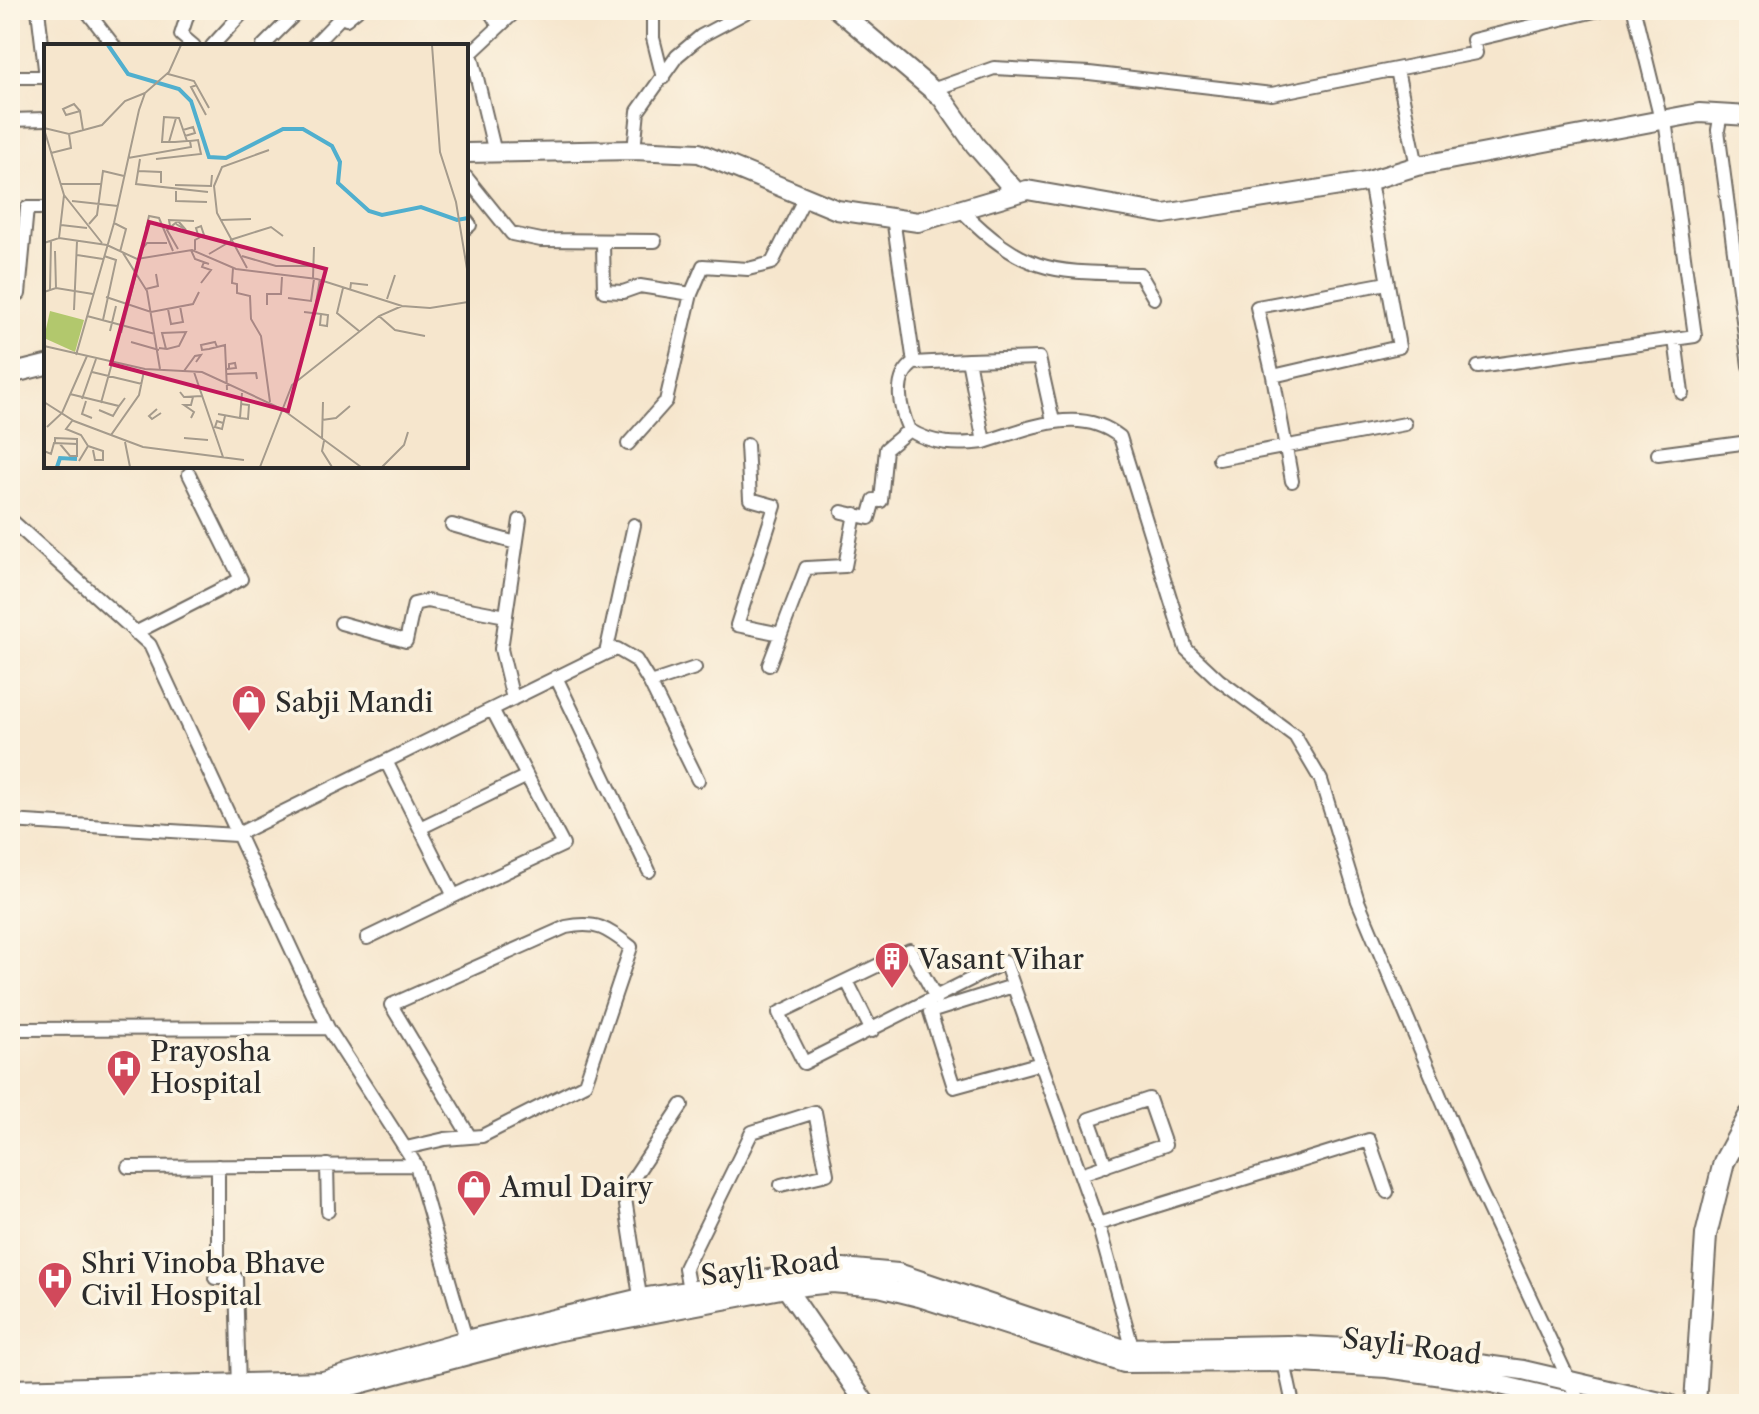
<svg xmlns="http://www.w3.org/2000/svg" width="1759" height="1414" font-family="'Libre Caslon Text',serif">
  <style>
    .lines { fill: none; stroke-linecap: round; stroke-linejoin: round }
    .street-casing { stroke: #726c64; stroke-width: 16 }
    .secondary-casing { stroke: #726c64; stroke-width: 22 }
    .primary-casing { stroke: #726c64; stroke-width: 24 }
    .street { stroke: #fff; stroke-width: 12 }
    .secondary { stroke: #fff; stroke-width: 18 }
    .primary { stroke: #fff; stroke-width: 20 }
    .labels { text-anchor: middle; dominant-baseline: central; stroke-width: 7; stroke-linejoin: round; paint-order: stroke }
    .poi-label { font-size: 28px; fill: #2b2b2b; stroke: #fcf5e5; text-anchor: start }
    .street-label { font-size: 28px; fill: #2b2b2b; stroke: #fcf5e5 }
    .inset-river { fill: none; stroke: #50afce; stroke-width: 4 }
    .inset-road { fill: none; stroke: #a59b8c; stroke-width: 2 }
    .view { fill: #c2185b; fill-opacity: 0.15; stroke: #c2185b; stroke-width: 4 }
    .inset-edge { fill: none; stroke: #2b2b2b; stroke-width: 4 }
  </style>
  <rect width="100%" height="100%" fill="#fcf5e5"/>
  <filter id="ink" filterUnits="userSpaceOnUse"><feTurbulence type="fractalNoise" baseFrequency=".0125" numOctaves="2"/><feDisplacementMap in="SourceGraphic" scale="16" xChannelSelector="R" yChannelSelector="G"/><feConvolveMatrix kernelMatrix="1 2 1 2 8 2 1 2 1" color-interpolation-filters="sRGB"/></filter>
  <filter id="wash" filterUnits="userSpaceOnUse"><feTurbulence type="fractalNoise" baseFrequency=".006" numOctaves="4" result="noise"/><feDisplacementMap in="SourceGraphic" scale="32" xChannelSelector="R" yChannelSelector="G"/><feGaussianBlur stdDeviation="1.8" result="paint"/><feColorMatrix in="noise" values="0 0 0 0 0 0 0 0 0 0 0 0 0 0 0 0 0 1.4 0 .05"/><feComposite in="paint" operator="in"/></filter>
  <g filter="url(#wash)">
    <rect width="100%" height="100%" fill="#f6e6cd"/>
  </g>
  <g filter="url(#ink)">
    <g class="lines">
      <defs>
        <path id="street" d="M38 10 46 77
          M86 10 114 46
          M189 10 181 35 194 46
          M332 10 346 19 357 10
          M489 10 499 26
          M653 10V38L663 78
          M1474 10 1475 12
          M1634 10 1661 120
          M212 46 245 10
          M263 46 299 10
          M313 46 341 17
          M1397 70 1417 166
          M10 77H44
          M932 90 994 68 1089 73 1272 94 1476 53 1473 40 1599 10
          M1721 113 1718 130 1749 366
          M10 120 46 119
          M634 150 638 111 677 56 701 36 750 10
          M495 153 471 53 517 10
          M466 177 512 234 541 240 655 241
          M961 210C1026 275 1052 272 1140 274L1154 298
          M893 218 914 363 968 360 984 442C1028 429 1080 404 1120 437L1186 649 1219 680 1295 736 1321 780 1358 901 1478 1186 1580 1404
          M466 220 470 225 466 228
          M603 243 604 291 623 292 640 286 691 294 666 401 628 444
          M691 294 703 266 748 269 772 263 805 197
          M10 295 19 294 27 208H46
          M1675 339 1682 393
          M968 360 1039 358 1053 421
          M914 363C892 378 900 409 909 430 934 445 956 445 984 442
          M1478 367 1695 336 1665 120
          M1273 376 1257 307 1387 283
          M747 445 750 499 775 506 737 625 781 634
          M1658 454 1749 442
          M1219 459 1405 424
          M1292 481 1273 376 1399 347 1370 181
          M842 512 869 518 874 500 881 501 886 449 909 430
          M10 519 150 645 328 1028 416 1165 468 1346
          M452 525 516 543
          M341 623 406 641 414 604 427 601 506 616
          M135 633 241 579 189 474
          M606 653 617 649 636 660 650 683 695 668
          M769 665 806 568 845 566 855 514
          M556 677 649 871
          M650 683 698 780
          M513 699 501 649 520 520
          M386 761 454 896 563 845 492 709
          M10 821 236 835 606 653 634 525
          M420 828 527 776
          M367 938 454 896
          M847 981 872 1031
          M1013 986 930 1012 954 1087 1041 1063
          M936 998 910 950 779 1013 804 1063 1005 962 1098 1224 1134 1354
          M10 1029 328 1028
          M406 1148 445 1139 482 1136 585 1084 631 947C606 928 597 921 566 927L391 1005 470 1137
          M327 1165 328 1211
          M128 1167 416 1165
          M1081 1174 1165 1145 1149 1099 1089 1119 1106 1166
          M1098 1224 1369 1140 1387 1192
          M215 1278H236L239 1389
          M218 1278V1166
          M690 1295 685 1268 752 1132 815 1112 827 1174 781 1185
          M641 1303 624 1192 682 1105
          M1284 1362 1293 1404"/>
        <path id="secondary" d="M838 10 942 98 975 145 1017 193
          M466 153 634 150 699 153 837 210 918 222 1027 190 1164 214 1365 182 1417 166 1699 113 1749 116
          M10 374 46 365
          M786 1288 866 1404
          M10 1389 323 1381 466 1340 641 1298 843 1268 898 1273 1121 1348 1288 1345 1366 1349 1523 1370 1669 1404
          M10 1404 321 1394 555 1332 786 1288 832 1283 879 1287 919 1297 1124 1363 1284 1362 1387 1368 1492 1383 1581 1404"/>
        <path id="primary" d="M1695 1404 1706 1235 1724 1162 1749 1116"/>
      </defs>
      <use href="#street" class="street-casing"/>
      <use href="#secondary" class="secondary-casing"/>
      <use href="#primary" class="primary-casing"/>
      <use href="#street" class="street"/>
      <use href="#secondary" class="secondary"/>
      <use href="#primary" class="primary"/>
    </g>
  </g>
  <defs>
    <symbol id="shop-pin" viewBox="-11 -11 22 30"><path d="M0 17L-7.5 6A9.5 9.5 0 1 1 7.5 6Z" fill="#d1495b" stroke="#fcf5e5"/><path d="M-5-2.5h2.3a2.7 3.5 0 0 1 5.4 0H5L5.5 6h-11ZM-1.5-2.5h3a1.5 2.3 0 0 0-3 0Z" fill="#fff"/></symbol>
    <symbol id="building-pin" viewBox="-11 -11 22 30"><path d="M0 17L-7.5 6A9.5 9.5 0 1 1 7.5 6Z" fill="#d1495b" stroke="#fcf5e5"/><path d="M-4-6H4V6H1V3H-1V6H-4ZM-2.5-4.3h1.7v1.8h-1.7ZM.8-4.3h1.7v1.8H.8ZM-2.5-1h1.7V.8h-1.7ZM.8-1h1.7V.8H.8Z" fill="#fff"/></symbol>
    <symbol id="hospital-pin" viewBox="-11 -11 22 30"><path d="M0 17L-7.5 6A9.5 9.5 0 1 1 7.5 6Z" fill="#d1495b" stroke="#fcf5e5"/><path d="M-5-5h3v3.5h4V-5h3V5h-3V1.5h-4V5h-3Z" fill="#fff"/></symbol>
  </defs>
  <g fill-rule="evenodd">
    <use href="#shop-pin" x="229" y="682" width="40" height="54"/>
    <use href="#building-pin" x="872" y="939" width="40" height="54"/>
    <use href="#hospital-pin" x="104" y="1047" width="40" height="54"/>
    <use href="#shop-pin" x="454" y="1167" width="40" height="54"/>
    <use href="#hospital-pin" x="35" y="1259" width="40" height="54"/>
  </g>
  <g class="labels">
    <g class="poi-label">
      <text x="275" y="702">Sabji Mandi</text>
      <text x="918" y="959">Vasant Vihar</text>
      <text x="150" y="1051">Prayosha<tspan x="150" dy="32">Hospital</tspan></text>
      <text x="500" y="1187">Amul Dairy</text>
      <text x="81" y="1263">Shri Vinoba Bhave<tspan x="81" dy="32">Civil Hospital</tspan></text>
    </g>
    <g class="street-label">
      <text transform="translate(770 1267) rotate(-7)">Sayli Road</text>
      <text transform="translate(1412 1346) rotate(7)">Sayli Road</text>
    </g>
  </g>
  <g transform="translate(44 44)">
    <rect width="424" height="424" fill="#f6e6cd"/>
    <path d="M6 267 40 276 31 308 0 294Z" fill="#b2c86d"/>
    <path class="inset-river" d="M64 1 84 30 135 45 147 57 165 113 182 114 239 85H259L288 102 296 118 294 139 325 167 338 171 377 163 413 176 424 174M13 423 16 414 33 415"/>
    <path class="inset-road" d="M388 1 396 108 412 158 424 231M124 30 150 37 165 64M153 41 147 43 162 71M36 67 30 60 19 65 22 71 36 67 39 86M0 84 25 90 58 81 81 57 101 49M0 85 20 151 15 194M139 86 149 83 151 89 141 92M125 98 132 74M7 109 27 104 25 90M84 114 147 103 146 97H143L131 98H118L120 73 135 74 143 97M96 115 92 140 164 148M112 115 157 110 154 96 146 97M94 127 117 128V139M16 140H57M131 141 167 142 168 131M132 147V157L163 158M20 151 58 199M28 157 74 162M177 176 207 175M70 179 82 185 76 208M45 180 53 171 59 127 80 132M132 180 142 186 134 177 123 186 134 205M17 181 43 184M126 182 125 176 150 177M102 185 105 172 115 174 129 207M186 196 227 183 239 192M0 199 15 194 63 201 93 215 148 206 192 225 273 235 358 262 386 264 424 258M147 206 151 215 165 220M151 206V196L160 191 157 182 152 184 155 194M11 207 12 244M96 207 103 199H123M79 209 103 247 116 325M165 210 187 197M33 211 59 215M198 212 232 222H270M189 224 188 239 193 240V249L206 252 207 275 217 292 226 358M203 224 173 169 170 142 178 123 225 106M269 234 270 203M157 239 167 226 158 223 160 218M299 244 293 269 315 287M102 245 114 242 112 230M6 246 7 197M306 247 307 239 324 241M0 248 12 244 49 250M62 253 107 268 149 260 155 248M244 254 267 257 270 235M343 255 351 231M223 261V250H237L238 233M124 265 127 280 139 278 136 262M30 266 33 197M260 268 277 270 284 271 283 282 276 281 277 270M43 272 111 290M335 272 351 286 381 292M59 276 72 216 60 212M269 277 276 235M66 287 72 262M77 289 92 230M87 298 115 306M0 302 101 325 158 328 238 365 317 423M173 303 171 298 157 301 158 306 165 305 181 301 183 346M115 304 123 305 135 302 142 288 118 289 122 305M32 311 70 179 95 66 101 49 125 28 137 1M183 325 192 324 191 319 185 320V325M140 327 151 312 157 311 152 318M48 328 98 340M150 328 179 413M183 330 212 329 213 335M136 348 140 353 158 352M26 350 75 362 81 354M38 355 52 315M42 357 38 370 48 374M0 358 30 377 67 391 95 351 100 327M57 359 68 319M113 365 105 372 108 375 117 369M55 366 69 372 75 362M174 370 196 374 198 349M147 374 150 368 140 361H147L149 353M196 374 204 375 205 361 197 360M278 376 292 374 306 362M28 377 22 385 37 391 44 402 35 417M179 379 173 377 171 383 178 385 181 372M3 383 18 369 43 312M67 391 99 403 200 416M140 394 164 396M278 395 279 358M280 397 278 407 288 423M81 398 86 423M11 399V394L33 395V400M44 402 59 407V416H51L49 406M0 407 7 410 10 399 33 400V412H26L16 400M216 423 248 341 335 272 358 262M338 423 360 401 364 388"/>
    <path class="view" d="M105 178 282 225 244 367 67 320Z"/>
    <rect width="424" height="424" class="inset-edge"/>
  </g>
  <rect width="1759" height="1414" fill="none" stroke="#fcf5e5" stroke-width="40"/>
</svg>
